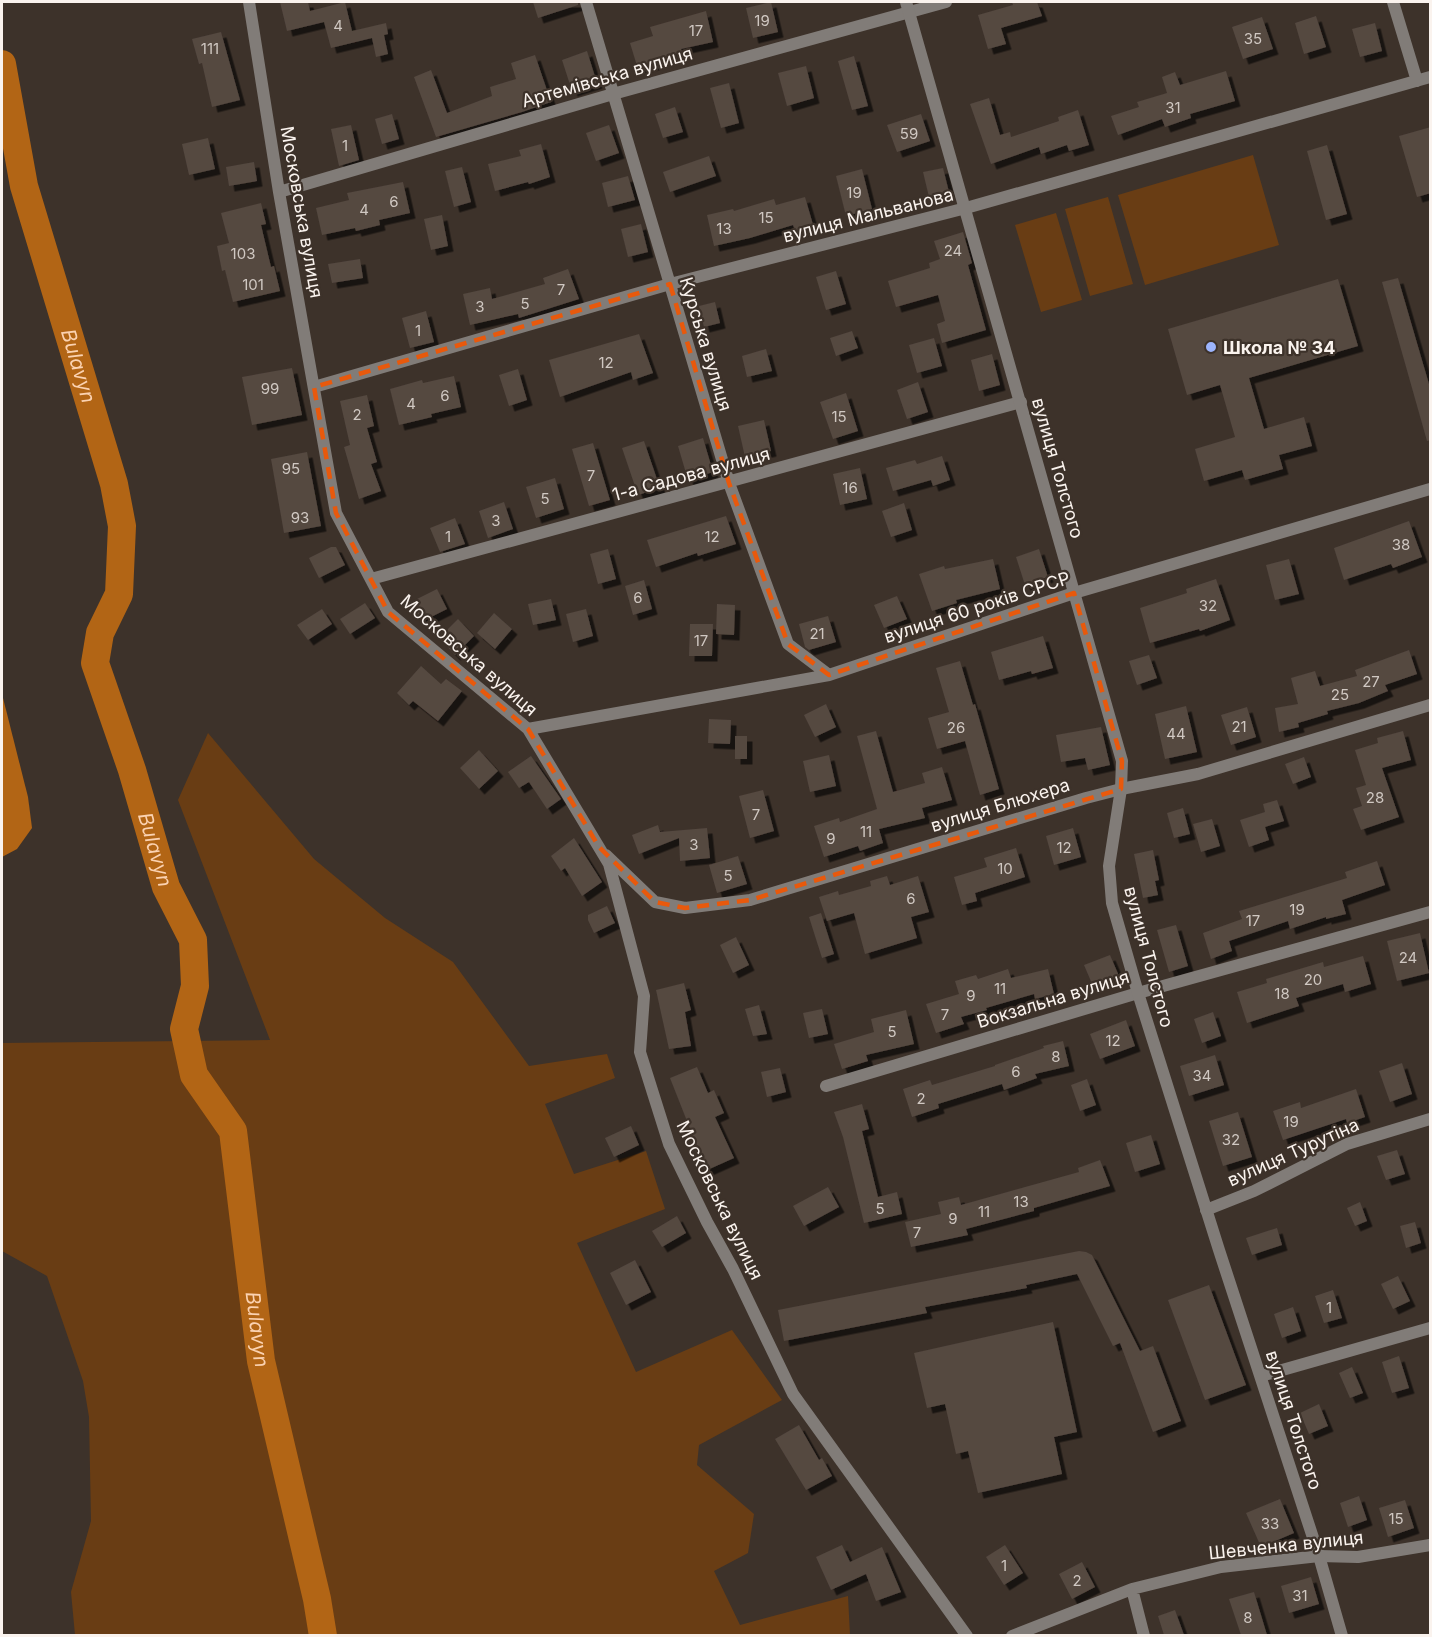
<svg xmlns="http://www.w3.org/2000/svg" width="1432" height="1637" font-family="Inter,sans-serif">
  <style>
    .green { fill: #693d14 }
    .water { fill: #b26515 }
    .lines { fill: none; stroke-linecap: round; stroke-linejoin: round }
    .river { stroke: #b26515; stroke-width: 28 }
    .building { fill: #544840; filter: url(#shadow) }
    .minor { stroke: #817c78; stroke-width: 12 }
    .tertiary { stroke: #817c78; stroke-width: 12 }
    .marked { fill: none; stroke: #e8590c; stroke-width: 4.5; stroke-dasharray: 12 8; stroke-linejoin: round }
    .poi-dot { fill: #9cb4fd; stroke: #3d322a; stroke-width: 2 }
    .labels { text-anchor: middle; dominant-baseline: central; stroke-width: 4.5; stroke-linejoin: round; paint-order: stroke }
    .number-label { font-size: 15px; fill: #d0c8c2 }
    .street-label { font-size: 18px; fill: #faf3ee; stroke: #3d322a }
    .poi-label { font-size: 18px; font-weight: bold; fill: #faf3ee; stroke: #3d322a; text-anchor: start }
    .water-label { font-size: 20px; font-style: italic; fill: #fbd2b1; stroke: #3d322a }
  </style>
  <defs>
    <filter id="shadow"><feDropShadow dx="5.5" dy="5.5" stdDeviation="0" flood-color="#0009"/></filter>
  </defs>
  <rect width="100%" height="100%" fill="#3d322a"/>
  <path class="green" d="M1253 155 1279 245 1145 285 1118 195Z
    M1108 197 1133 284 1090 296 1065 209Z
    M1056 213 1082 300 1041 312 1015 225Z
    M208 733 314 859 385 918 453 962 529 1066 607 1054 615 1078 545 1104 574 1174 646 1151 665 1209 577 1243 636 1372 732 1330 782 1400 699 1445 697 1465 754 1514 748 1553 714 1571 740 1625 848 1596 850 1635H75L71 1592 91 1521 89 1417 83 1381 47 1276 2 1251V1043L270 1040 178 800Z"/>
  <path class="water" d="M2 694 28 797 32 828 17 849 2 857Z"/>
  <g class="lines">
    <path class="river" id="s1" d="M2 64 24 186 114 484 122 526 119 594 100 633 95 663 132 770 166 887 193 940 195 986 184 1029 194 1075 233 1131 261 1361 317 1599 323 1636"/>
  </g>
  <path class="building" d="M280 2H308L310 11 345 2 352 31 386 23 388 34 384 35 388 54 376 57 372 38 331 48 324 22 287 31Z
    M533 2H578V5L538 18Z
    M771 2 778 32 753 38 746 8Z
    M1012 2H1037L1042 16 1001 28 1006 44 988 49 978 15 1013 5Z
    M706 11 713 42 681 49 682 52 655 60 656 64 638 69 630 43 653 36 650 27Z
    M1316 16 1326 47 1304 54 1295 23Z
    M1262 17 1273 49 1243 59 1232 27Z
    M1375 23 1382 51 1360 57 1352 29Z
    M221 32 240 100 212 107 202 63 199 64 192 39Z
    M587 51 597 83 572 91 562 60Z
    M535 55 551 102 522 112 436 137 414 77 431 70 447 113 492 96 490 87 516 79 511 63Z
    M854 56 868 106 852 110 838 61Z
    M806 66 814 98 787 106 778 73Z
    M1226 71 1235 101 1190 114 1191 118 1165 127 1162 119 1118 135 1111 116 1139 107 1137 102 1167 93 1162 77 1175 72 1180 85Z
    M729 83 739 123 721 128 710 88Z
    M989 98 1000 135 1010 132 1011 137 1059 121 1058 117 1078 110 1089 145 1069 151 1067 145 1041 154 1039 147 991 164 970 104Z
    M675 107 683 132 663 138 655 114Z
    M392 114 399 139 382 144 375 119Z
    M921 114 930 141 897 152 887 125Z
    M351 125 359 160 339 166 331 129Z
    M609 125 619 153 596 161 586 133Z
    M1431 127V193L1417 197 1399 136Z
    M208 138 215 169 189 175 182 144Z
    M541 144 550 177 529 184 528 182 495 191 488 164 521 156 519 150Z
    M1327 145 1347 214 1326 220 1307 151Z
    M709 156 716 176 670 192 663 172Z
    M254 162 257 181 229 186 226 167Z
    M462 167 471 202 454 207 445 171Z
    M943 168 949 192 929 197 923 172Z
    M862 169 872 209 846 216 836 176Z
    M628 176 635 200 608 207 602 183Z
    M403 182 410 213 379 220 380 225 356 231 355 228 322 235 316 208 349 200 347 193Z
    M805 197 814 228 796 233 793 225 750 238 714 246 707 215 733 209 734 211 774 199 776 205Z
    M261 203 266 224 261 225 271 267 274 266 280 291 233 302 225 270 222 271 217 246 229 243 221 213Z
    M442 215 448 246 431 250 424 219Z
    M641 224 648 252 628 257 621 229Z
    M963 232 972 263 968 265 986 330 942 343 937 324 945 321 938 295 896 307 888 281 930 268 929 263 940 259 934 241Z
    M360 259 363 278 332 283 328 264Z
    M568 269 579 299 519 318 518 314 470 325 463 294 490 288 492 299 545 284 543 278Z
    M836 271 846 304 826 310 816 277Z
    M1398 278 1431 391V440L1427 441 1382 282Z
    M1338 279 1358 346 1249 378 1264 429 1304 417 1312 446 1279 455 1283 469 1245 480 1242 470 1204 481 1195 449 1235 437 1220 385 1187 395 1168 329Z
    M715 302 720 323 704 327 699 306Z
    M426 311 434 342 410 348 402 318Z
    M852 331 858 348 836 356 830 338Z
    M639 334 653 373 633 380 631 372 560 397 549 360Z
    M934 338 942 366 917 373 909 345Z
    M766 349 772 371 747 377 742 356Z
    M992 354 1000 385 979 391 971 360Z
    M292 368 302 415 252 425 242 377Z
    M518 369 527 400 509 406 499 375Z
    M454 376 461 407 431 414 432 417 399 425 390 389 422 380 423 383Z
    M918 382 928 412 907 419 897 390Z
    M846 393 858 431 833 439 820 402Z
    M367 395 374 426 367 428 377 462 371 464 381 491 359 499 344 447 350 445 340 401Z
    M764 420 771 451 745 457 738 426Z
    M703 438 713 472 688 480 678 446Z
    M644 441 660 488 638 495 622 448Z
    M593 443 610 500 589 506 572 449Z
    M307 452 321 526 284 533 271 459Z
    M942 456 950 480 933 486 931 480 893 491 886 468 915 460 917 464Z
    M860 468 867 499 840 505 833 474Z
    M555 478 564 509 536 518 526 487Z
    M504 502 513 529 488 538 479 511Z
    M904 503 912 530 891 537 882 511Z
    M726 516 736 544 698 556 697 553 656 567 647 540Z
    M455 518 465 544 440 552 430 528Z
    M1409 521 1422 557 1393 568 1391 564 1344 580 1334 548Z
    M331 547H336L345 565 319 578 309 558Z
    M608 549 616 579 598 584 590 554Z
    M1039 549 1048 577 1025 585 1016 557Z
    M993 559 1000 589 956 600 957 603 932 611 919 574 944 566 945 569Z
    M1289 559 1299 594 1275 600 1266 565Z
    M1216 579 1230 620 1200 631 1199 629 1150 643 1140 608 1187 593 1186 589Z
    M644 580 652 609 633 615 625 586Z
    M437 589 447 609 421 622 411 602Z
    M897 596 907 619 884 628 874 605Z
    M551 599 556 620 533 625 528 604Z
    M365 603 375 618 350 634 340 619Z
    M717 604 735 605 734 635 716 634Z
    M322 609 332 624 308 640 297 625Z
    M586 609 593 636 573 642 566 614Z
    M494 613 512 629 495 649 477 633Z
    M828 616 836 642 809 650 805 647 799 624Z
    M458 619 474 636 455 655 439 638Z
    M690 624H713L712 656H689Z
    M1043 636 1053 668 1032 674 1031 671 999 680 991 652Z
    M1409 650 1417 674 1385 685 1388 691 1359 703 1327 711 1328 714 1298 723 1299 727 1279 732 1275 708 1298 704 1291 678 1315 671 1320 686 1357 676 1355 670Z
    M1149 655 1157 678 1137 685 1129 661Z
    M960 661 973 705 975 704 999 789 980 795 965 741 937 749 928 718 949 712 936 668Z
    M421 666 441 684 446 679 462 691 438 721 413 701 409 705 397 693Z
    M826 704 836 727 815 737 804 715Z
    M1186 706 1197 752 1165 759 1155 714Z
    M1247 707 1256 737 1231 745 1221 715Z
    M709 719 731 720 730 744 708 743Z
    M1101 727 1110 765 1088 770 1085 758 1061 762 1056 735Z
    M876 731 893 792 925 783 922 773 942 767 952 800 922 808 925 818 879 829 883 843 860 851 858 846 824 857 814 826 839 818 840 822 877 809 857 736Z
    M1403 731 1411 760 1382 768 1399 817 1361 830 1353 809 1362 806 1356 788 1366 785 1355 750 1378 743 1377 738Z
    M735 736H747V759H735Z
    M479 750 498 771 479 789 460 768Z
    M829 755 836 786 810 792 803 761Z
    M531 756 561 799 547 809 529 782 519 788 508 772Z
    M1304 757 1311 777 1293 784 1285 764Z
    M763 790 774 831 750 838 739 796Z
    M1277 800 1284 821 1265 827 1269 840 1249 847 1240 820 1265 812 1263 804Z
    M1183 808 1190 834 1174 838 1167 813Z
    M1212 819 1220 846 1201 852 1193 824Z
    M658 825 660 832 707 828 710 858 680 861 679 838 639 854 632 835Z
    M1073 828 1081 857 1054 865 1046 836Z
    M574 838 602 882 582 896 565 868 561 871 551 856Z
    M1016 848 1025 877 975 893 977 901 962 905 954 877 987 867 984 858Z
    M1153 850 1159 880 1155 881 1158 895 1143 898 1134 854Z
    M738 856 747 884 717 893 709 865Z
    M1377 861 1385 885 1342 900 1346 914 1326 919V917L1290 929 1288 921 1229 941 1232 951 1211 959 1203 933 1242 919 1239 911 1347 878 1345 872Z
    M887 876 890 885 918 876 929 912 911 917 917 938 865 954 854 913 827 921 819 897 838 891 839 895 871 886 870 881Z
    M607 906 615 923 594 933 588 920V915Z
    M821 913 834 954 822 958 809 917Z
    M1176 925 1188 966 1169 972 1157 930Z
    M1420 933 1429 973 1397 981 1387 941Z
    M736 937 749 965 733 973 720 945Z
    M1110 955 1119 976 1093 986 1084 965Z
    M1363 956 1371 984 1345 992 1343 984 1296 998 1299 1006 1247 1023 1237 992 1267 983 1266 979 1323 962 1324 967Z
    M1008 969 1011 978 1048 969 1054 994 1035 999 1034 994 986 1008 987 1010 961 1017 964 1024 936 1033 926 1004 959 994 955 981 976 975 978 979Z
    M684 983 691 1010 685 1012 691 1046 669 1049 656 990Z
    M759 1005 767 1034 753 1036 745 1009Z
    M822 1009 828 1034 809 1038 803 1013Z
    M906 1010 914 1044 866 1055 868 1061 842 1069 834 1044 874 1032 871 1019Z
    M1213 1012 1221 1036 1202 1043 1194 1019Z
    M1126 1020 1135 1046 1100 1059 1090 1034Z
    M1063 1041 1069 1066 1035 1074 1037 1078 1004 1090 1002 1084 938 1104 939 1108 912 1117 903 1089 930 1080 932 1085 995 1066V1065L1044 1048 1043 1046Z
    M1215 1055 1224 1085 1189 1096 1180 1066Z
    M1402 1063 1412 1094 1390 1102 1379 1071Z
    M697 1067 708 1093 714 1090 724 1113 715 1117 734 1158 705 1171 695 1150 698 1149 670 1078Z
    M780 1068 786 1092 767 1097 761 1072Z
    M1087 1079 1096 1105 1080 1111 1071 1085Z
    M1356 1089 1365 1117 1347 1123 1346 1119 1283 1140 1273 1111 1300 1102 1301 1108Z
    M862 1104 869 1129 862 1131 878 1197 897 1192 902 1214 864 1223 843 1137 834 1112Z
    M1238 1112 1252 1157 1223 1166 1209 1121Z
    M631 1126 639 1145 614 1157 605 1138Z
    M1151 1135 1160 1164 1135 1172 1126 1143Z
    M1397 1150 1405 1174 1386 1180 1377 1156Z
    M1100 1160 1110 1186 1034 1208V1211L966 1229 968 1235 911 1247 905 1222 941 1214 938 1202 959 1197 961 1205 1079 1172 1078 1168Z
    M828 1187 839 1207 804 1226 793 1206Z
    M1360 1202 1367 1221 1355 1226 1347 1208Z
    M677 1216 686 1233 662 1247 652 1231Z
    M1415 1222 1421 1243 1406 1248 1400 1226Z
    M1277 1228 1282 1245 1252 1255 1246 1238Z
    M1079 1251 1086 1252 1092 1255 1140 1351 1153 1346 1181 1421 1153 1432 1120 1343 1113 1346 1077 1274 1026 1285 1027 1288 925 1307 927 1313 784 1341 778 1310Z
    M635 1260 651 1292 626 1305 610 1273Z
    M1398 1276 1410 1301 1393 1309 1381 1284Z
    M1209 1285 1246 1385 1205 1400 1168 1300Z
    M1333 1290 1342 1318 1324 1323 1315 1296Z
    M1293 1307 1301 1331 1282 1338 1274 1314Z
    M1053 1322 1077 1432 1054 1437 1062 1474 978 1493 968 1451 956 1454 945 1404 927 1408 914 1353Z
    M1399 1356 1409 1388 1392 1393 1382 1362Z
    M1352 1367 1363 1393 1350 1398 1339 1373Z
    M1319 1404 1328 1426 1309 1434 1300 1413Z
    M799 1425 819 1460 822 1458 832 1476 806 1490 775 1439Z
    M1359 1496 1367 1520 1348 1527 1340 1503Z
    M1280 1499 1294 1533 1261 1547 1246 1513Z
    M1405 1500 1414 1528 1388 1537 1379 1508Z
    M842 1545 850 1562 882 1547 901 1592 876 1601 866 1574 831 1590 816 1557Z
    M1005 1545 1023 1573 1004 1585 986 1557Z
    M1082 1562 1095 1587 1072 1599 1059 1574Z
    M1311 1577 1319 1604 1289 1613 1281 1586Z
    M1254 1592 1267 1635H1241L1229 1599Z
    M1175 1610 1184 1635H1164L1158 1616Z"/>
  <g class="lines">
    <path class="minor" d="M249 2 279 192 336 513 388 612 528 729 609 864 644 996 640 1052 669 1144 707 1222 733 1269 793 1394 967 1636
      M586 2 729 483 788 644 829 675
      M1393 2 1417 81
      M279 192 613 94 946 2
      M314 387 670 284 966 208 1430 77
      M371 579 1021 402
      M528 729 829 675 1074 593 1430 489
      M606 855 655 902 685 908 750 900 1086 798 1121 789 1198 774 1430 705
      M826 1086 1138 993 1430 912
      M1206 1210 1254 1191 1347 1144 1430 1119
      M1261 1376 1430 1328
      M1132 1589 1144 1636
      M1012 1636 1132 1589 1221 1567 1319 1556 1358 1557 1430 1545"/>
    <path class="tertiary" d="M906 2 1122 761 1121 789 1109 866 1112 903 1138 993 1219 1250 1319 1556 1342 1636"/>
  </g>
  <path class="marked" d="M670 284 729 483 788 644 829 675 1074 593 1122 761 1121 789 750 900 685 908 655 902 599 847 528 729 388 612 336 513 314 387Z"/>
  <circle class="poi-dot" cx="1211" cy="347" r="6"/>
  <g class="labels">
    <g class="number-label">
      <text x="762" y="20">19</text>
      <text x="338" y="25">4</text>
      <text x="696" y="30">17</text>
      <text x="1253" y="38">35</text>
      <text x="210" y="48">111</text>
      <text x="1173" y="107">31</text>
      <text x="909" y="133">59</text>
      <text x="345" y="145">1</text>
      <text x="854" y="192">19</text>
      <text x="394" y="201">6</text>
      <text x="364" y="209">4</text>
      <text x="766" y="217">15</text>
      <text x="724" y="228">13</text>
      <text x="953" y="250">24</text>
      <text x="243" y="253">103</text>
      <text x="253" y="284">101</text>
      <text x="561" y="289">7</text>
      <text x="525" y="303">5</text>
      <text x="480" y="306">3</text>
      <text x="418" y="330">1</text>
      <text x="606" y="362">12</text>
      <text x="270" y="388">99</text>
      <text x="445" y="395">6</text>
      <text x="411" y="403">4</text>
      <text x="357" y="414">2</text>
      <text x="839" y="416">15</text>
      <text x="291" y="468">95</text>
      <text x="591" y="475">7</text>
      <text x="850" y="487">16</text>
      <text x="545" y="498">5</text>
      <text x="300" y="517">93</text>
      <text x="496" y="520">3</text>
      <text x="448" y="536">1</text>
      <text x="712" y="536">12</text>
      <text x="1401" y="544">38</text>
      <text x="638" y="597">6</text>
      <text x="1208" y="605">32</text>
      <text x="817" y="633">21</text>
      <text x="701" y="640">17</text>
      <text x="1371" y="681">27</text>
      <text x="1340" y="694">25</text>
      <text x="1239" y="726">21</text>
      <text x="956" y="727">26</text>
      <text x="1176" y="733">44</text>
      <text x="1375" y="797">28</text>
      <text x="756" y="814">7</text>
      <text x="866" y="831">11</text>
      <text x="831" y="838">9</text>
      <text x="694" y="844">3</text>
      <text x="1064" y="847">12</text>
      <text x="1005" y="868">10</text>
      <text x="728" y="875">5</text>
      <text x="911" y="898">6</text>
      <text x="1297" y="909">19</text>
      <text x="1253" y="920">17</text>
      <text x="1408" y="957">24</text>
      <text x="1313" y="979">20</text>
      <text x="1000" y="988">11</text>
      <text x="1282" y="993">18</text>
      <text x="971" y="995">9</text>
      <text x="945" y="1014">7</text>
      <text x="892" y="1031">5</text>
      <text x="1113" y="1040">12</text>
      <text x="1056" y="1056">8</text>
      <text x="1016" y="1071">6</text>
      <text x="1202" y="1075">34</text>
      <text x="921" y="1098">2</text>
      <text x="1291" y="1121">19</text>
      <text x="1231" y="1139">32</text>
      <text x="1021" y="1201">13</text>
      <text x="880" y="1208">5</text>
      <text x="984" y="1211">11</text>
      <text x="953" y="1218">9</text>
      <text x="917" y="1232">7</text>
      <text x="1329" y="1307">1</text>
      <text x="1396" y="1518">15</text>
      <text x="1270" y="1523">33</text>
      <text x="1004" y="1565">1</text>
      <text x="1077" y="1580">2</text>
      <text x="1300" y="1595">31</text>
      <text x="1248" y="1617">8</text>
    </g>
    <g class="street-label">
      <text transform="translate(607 77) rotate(-16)">Артемівська вулиця</text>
      <text transform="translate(302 212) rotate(80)">Московська вулиця</text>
      <text transform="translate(868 215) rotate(-14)">вулиця Мальванова</text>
      <text transform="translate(706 344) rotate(73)">Курська вулиця</text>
      <text transform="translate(1058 468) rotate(74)">вулиця Толстого</text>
      <text transform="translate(691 474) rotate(-15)">1-а Садова вулиця</text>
      <text transform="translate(977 607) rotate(-18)">вулиця 60 років СРСР</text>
      <text transform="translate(469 655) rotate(41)">Московська вулиця</text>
      <text transform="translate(1000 805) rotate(-17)">вулиця Блюхера</text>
      <text transform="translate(1149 957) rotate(75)">вулиця Толстого</text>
      <text transform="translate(1053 999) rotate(-17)">Вокзальна вулиця</text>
      <text transform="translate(1293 1152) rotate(-24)">вулиця Турутіна</text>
      <text transform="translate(720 1200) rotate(64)">Московська вулиця</text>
      <text transform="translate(1294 1420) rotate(72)">вулиця Толстого</text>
      <text transform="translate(1286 1545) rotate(-6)">Шевченка вулиця</text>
    </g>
    <g class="poi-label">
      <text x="1223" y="347">Школа № 34</text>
    </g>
    <g class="water-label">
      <text stroke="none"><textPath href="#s1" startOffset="312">Bulavyn</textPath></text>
      <text stroke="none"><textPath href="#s1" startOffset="816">Bulavyn</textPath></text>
      <text stroke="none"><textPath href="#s1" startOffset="1320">Bulavyn</textPath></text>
    </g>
  </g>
  <rect width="1432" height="1637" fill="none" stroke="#faf3ee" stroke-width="6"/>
</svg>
